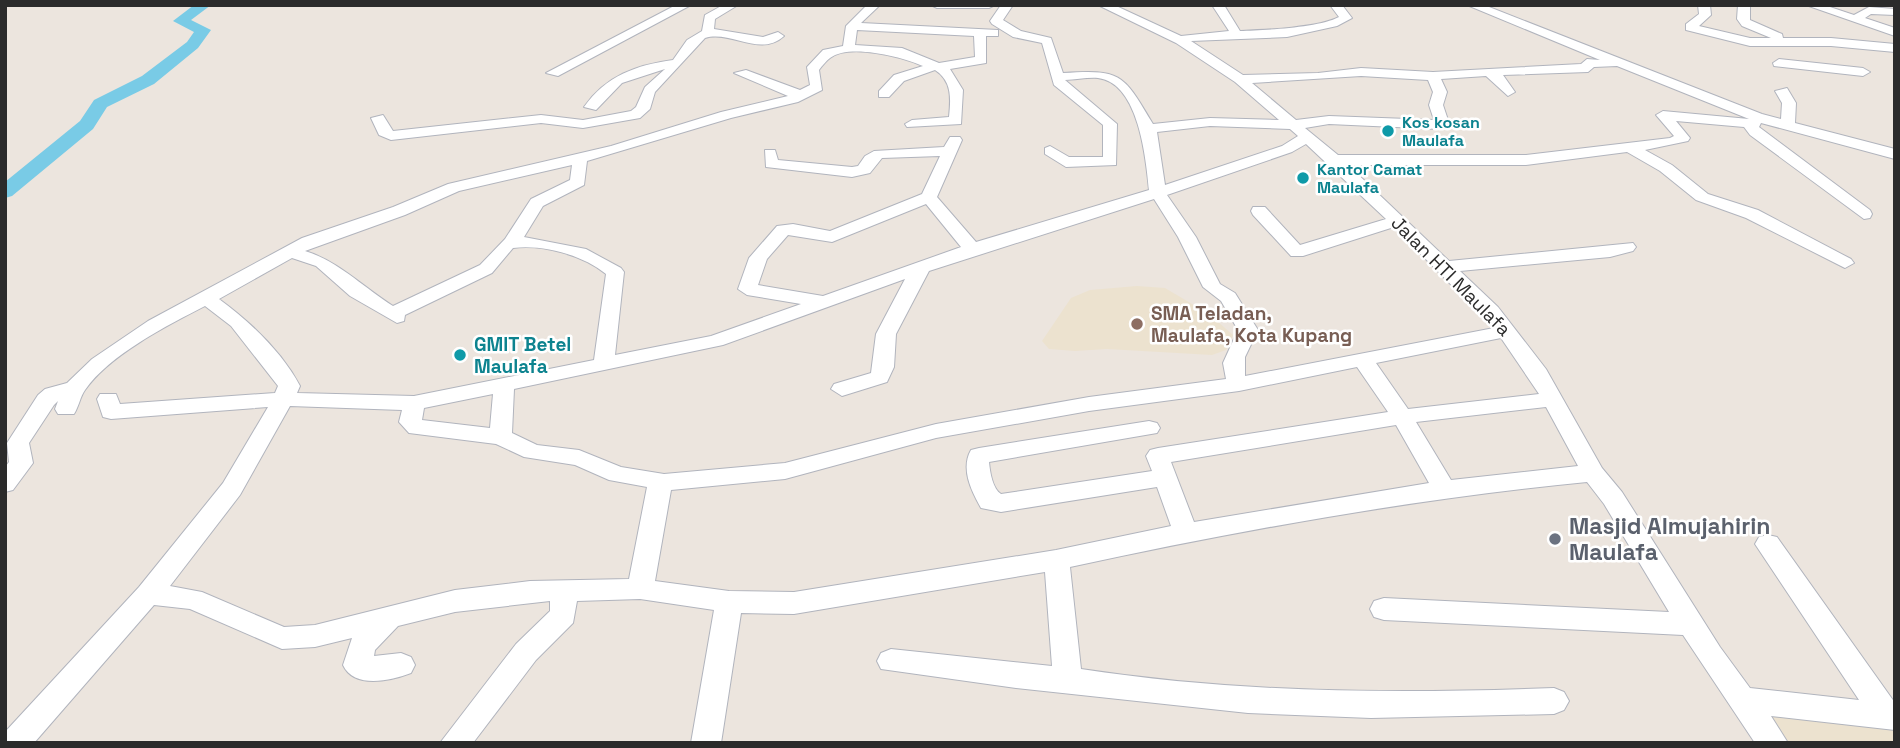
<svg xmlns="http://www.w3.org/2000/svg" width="1900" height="748" font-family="'Space Grotesk',sans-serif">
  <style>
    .education { fill: #ece2cf }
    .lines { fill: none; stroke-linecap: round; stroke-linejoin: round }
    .river { fill: #79cbe6; fill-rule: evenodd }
    .minor-casing { stroke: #b1b4bd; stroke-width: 2 }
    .minor { fill: #fff; fill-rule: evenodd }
    .culture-dot { fill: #0f9aa8; stroke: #fff; stroke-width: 2.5 }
    .education-dot { fill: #8d6e63; stroke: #fff; stroke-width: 2.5 }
    .worship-dot { fill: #6b7280; stroke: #fff; stroke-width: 2.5 }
    .labels { text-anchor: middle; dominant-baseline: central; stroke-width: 5; stroke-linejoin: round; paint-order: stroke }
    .far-culture-label { font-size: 16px; font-weight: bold; fill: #0d838f; stroke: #fff; text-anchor: start }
    .street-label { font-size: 19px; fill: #2b2b2b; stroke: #fff }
    .education-label { font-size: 19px; font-weight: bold; fill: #785e54; stroke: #fff; text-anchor: start }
    .culture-label { font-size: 19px; font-weight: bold; fill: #0d838f; stroke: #fff; text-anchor: start }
    .near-worship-label { font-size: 23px; font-weight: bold; fill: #5b616d; stroke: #fff; text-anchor: start }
  </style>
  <rect width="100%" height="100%" fill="#ece5de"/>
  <path class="education" d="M1137 286 1165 288 1209 314 1233 335 1226 350 1212 355 1107 349 1075 351 1049 349 1042 341 1071 298 1090 290Z
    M1791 711 1895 723V743H1778L1760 717Z"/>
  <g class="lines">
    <path class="river" d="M194 5H211L191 20 211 30 198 48 154 84 107 107 93 129 12 196 5 198V182L80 121 94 100 142 76 187 42 194 32 173 21Z"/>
    <defs>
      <path id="minor" d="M676 5H691L558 76 546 73Z
        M723 5H738L715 19 714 29 763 37 778 32 784 36C760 58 731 30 705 38L655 92 650 109 640 118 583 128 541 123 391 140 379 135 371 118 383 115 393 131 541 115 583 120 631 111 636 107 645 87 665 69 622 83 596 110 584 107C606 76 636 65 673 60L687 40 702 31 705 15Z
        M867 5H880L861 23 998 30V36H986V63L950 69 963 90 961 124 907 127 905 124 912 120 949 117C951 98 952 81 935 70L904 81 889 97H879V91L894 75 923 66C903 57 849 43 830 58 826 61 822 66 819 70L822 90 798 102 731 118 587 161 584 185 543 206 524 237 586 249 621 268 624 272 615 355 711 336 801 304 747 295 738 289 749 258 777 226 793 224 830 231 922 194 940 156 882 158 870 173 852 177 766 167 765 150H775L778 160 852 167 858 166 865 156 874 151 944 147 950 137H960L962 140 937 197 976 242 1149 190C1146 159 1139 83 1098 78 1088 77 1076 80 1065 80L1117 124 1116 165 1066 167 1045 154V148L1050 146 1069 157H1103V125L1054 85 1042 43 1013 37 992 24 990 21 1001 5H1013L1003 20 1021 31 1051 38 1063 73C1122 69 1123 74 1153 124L1210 118 1279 120 1235 82 1176 43 1098 5H1114L1181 36 1229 31 1212 5H1224L1240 31C1265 30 1318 28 1339 17L1330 5H1342L1352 18 1337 26 1287 37 1191 41 1243 75 1318 73 1361 68 1433 72 1581 64 1587 59 1600 60 1467 5H1484L1762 114 1781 119 1782 103 1775 91 1787 88 1796 103 1795 123 1895 149V159L1761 123 1759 127 1870 210 1872 214 1870 218 1864 219 1750 135 1744 127 1676 121 1690 138 1688 141 1645 150 1672 165 1708 194 1758 210 1851 259 1854 263 1845 268 1746 218 1696 200 1660 171 1627 152 1526 165H1348L1449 261 1633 243 1636 247 1633 251 1610 257 1460 271 1498 307 1546 369 1602 468 1622 492 1720 647 1750 688 1859 700 1755 544 1759 537 1768 535 1777 537 1895 703V730L1771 716 1788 743H1755L1683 635 1384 620 1374 617 1370 609 1374 601 1384 598 1669 612 1604 504 1587 482C1412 499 1241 530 1070 567L1081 669C1238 693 1395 694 1554 688L1564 692 1569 701 1564 710 1554 714 1371 718 1248 713 1016 688 881 669 877 661 881 653 891 649 1052 666 1045 572 794 614 741 613 721 743H691L714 610 640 599 577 601 573 623 536 660 473 743H440L516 644 550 611V601L455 612 398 626 375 650 374 656 401 653 411 657 415 665 411 673C390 681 354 689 343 665L352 638 315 647 282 649 190 609 154 605 34 743H5V732L139 587 223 483 268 407 111 419 103 417 97 399 100 394H116L120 404 275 393 278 386 231 326 205 306C168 325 109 355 85 390 80 397 79 406 74 414H58L55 409 58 401 54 405 29 443 33 463 13 490 5 492V467L9 462 7 443 38 395 45 389 67 383 92 359 148 321 302 238 393 207 448 184 611 146 721 112 788 96 734 73 746 70 800 90 810 85 807 67 823 50 843 46 846 26ZM857 30 974 36 975 57 939 63 902 48 855 45ZM1617 66 1749 119 1663 111 1656 115 1674 136 1670 138 1526 155H1338L1305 128 1329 124 1439 129 1444 128 1448 120 1443 105 1447 92 1441 79 1486 76 1508 96 1515 92 1503 75 1588 72 1594 67ZM1361 76 1428 80 1433 92 1429 105 1434 120 1329 116 1296 120 1252 83ZM1210 126 1290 129 1298 136 1282 146 1165 185 1157 132ZM1306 144 1386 219 1300 245 1265 207H1253L1251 211 1253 215 1291 256H1303L1394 227 1494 328 1245 376V357L1258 330 1235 293 1220 284 1196 237 1167 195 1292 152ZM572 165 570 180 531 199 505 239 480 265 393 306C363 287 338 261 305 251L405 215 459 191ZM1154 199 1178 237 1203 287 1221 301 1238 330 1223 363 1226 379 1089 397 936 424 785 463 664 474 621 467 579 450 537 445 512 433 514 389 723 345 905 279 876 334 871 373 834 384 831 389 842 396 887 382 894 367 896 334 929 271ZM926 204 961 247 823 296 758 285 767 259 788 235 832 242ZM513 248C542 244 583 255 606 274L594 360 414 396 297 393 300 386C282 352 249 321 219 299L292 258 316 266 350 296 397 323 404 321 405 315 492 273ZM1501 338 1539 394 1408 409 1376 363ZM1357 367 1388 412 1158 448 1150 450 1146 456 1152 471 1001 494C993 489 990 473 989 462L1157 433 1160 428 1157 423 1149 421 979 448 971 450C960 469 972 492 981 508L1001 512 1157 487 1171 526 1056 550 794 592 729 591 655 581 671 490 785 479 936 438 1089 411 1239 391ZM493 394 490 428 422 420 424 408ZM290 406 402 410 399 422 409 433 496 444 524 457 575 465 609 480 647 487 629 579 530 581 455 590 315 625 284 627 202 592 170 586 240 495ZM1546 407 1578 466 1451 480 1416 422ZM1396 425 1429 483 1194 522 1171 462Z
        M931 5H995L989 8H937Z
        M1698 5H1710L1711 15 1699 26 1750 38H1771L1742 26 1737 19 1738 5H1750V20L1782 34 1783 38H1831L1895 44V52L1831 46H1750L1686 30V24L1699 14Z
        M1806 5H1824L1854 15 1869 7 1895 9V15L1871 14 1865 18 1895 28V36Z
        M1779 59 1863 68 1870 72 1863 76 1774 66 1773 63Z"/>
    </defs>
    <use href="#minor" class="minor-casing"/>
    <use href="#minor" class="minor"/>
  </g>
  <g class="culture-dot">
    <circle cx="1388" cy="131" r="7"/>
    <circle cx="1303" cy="178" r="7"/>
    <circle cx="460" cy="355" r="7"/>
  </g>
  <circle class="education-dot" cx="1137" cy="324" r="7"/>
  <circle class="worship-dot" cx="1555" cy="539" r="7"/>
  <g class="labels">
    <g class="far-culture-label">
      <text x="1402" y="122">Kos kosan<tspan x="1402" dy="18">Maulafa</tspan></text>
      <text x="1317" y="169">Kantor Camat<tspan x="1317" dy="18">Maulafa</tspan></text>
    </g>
    <g class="street-label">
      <text transform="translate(1451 276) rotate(45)">Jalan HTI Maulafa</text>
    </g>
    <g class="education-label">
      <text x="1151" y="313">SMA Teladan,<tspan x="1151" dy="22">Maulafa, Kota Kupang</tspan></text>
    </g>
    <g class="culture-label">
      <text x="474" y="344">GMIT Betel<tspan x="474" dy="22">Maulafa</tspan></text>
    </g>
    <g class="near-worship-label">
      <text x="1569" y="526">Masjid Almujahirin<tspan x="1569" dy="26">Maulafa</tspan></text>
    </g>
  </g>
  <rect width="1900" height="748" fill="none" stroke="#2b2b2b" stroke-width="14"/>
</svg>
